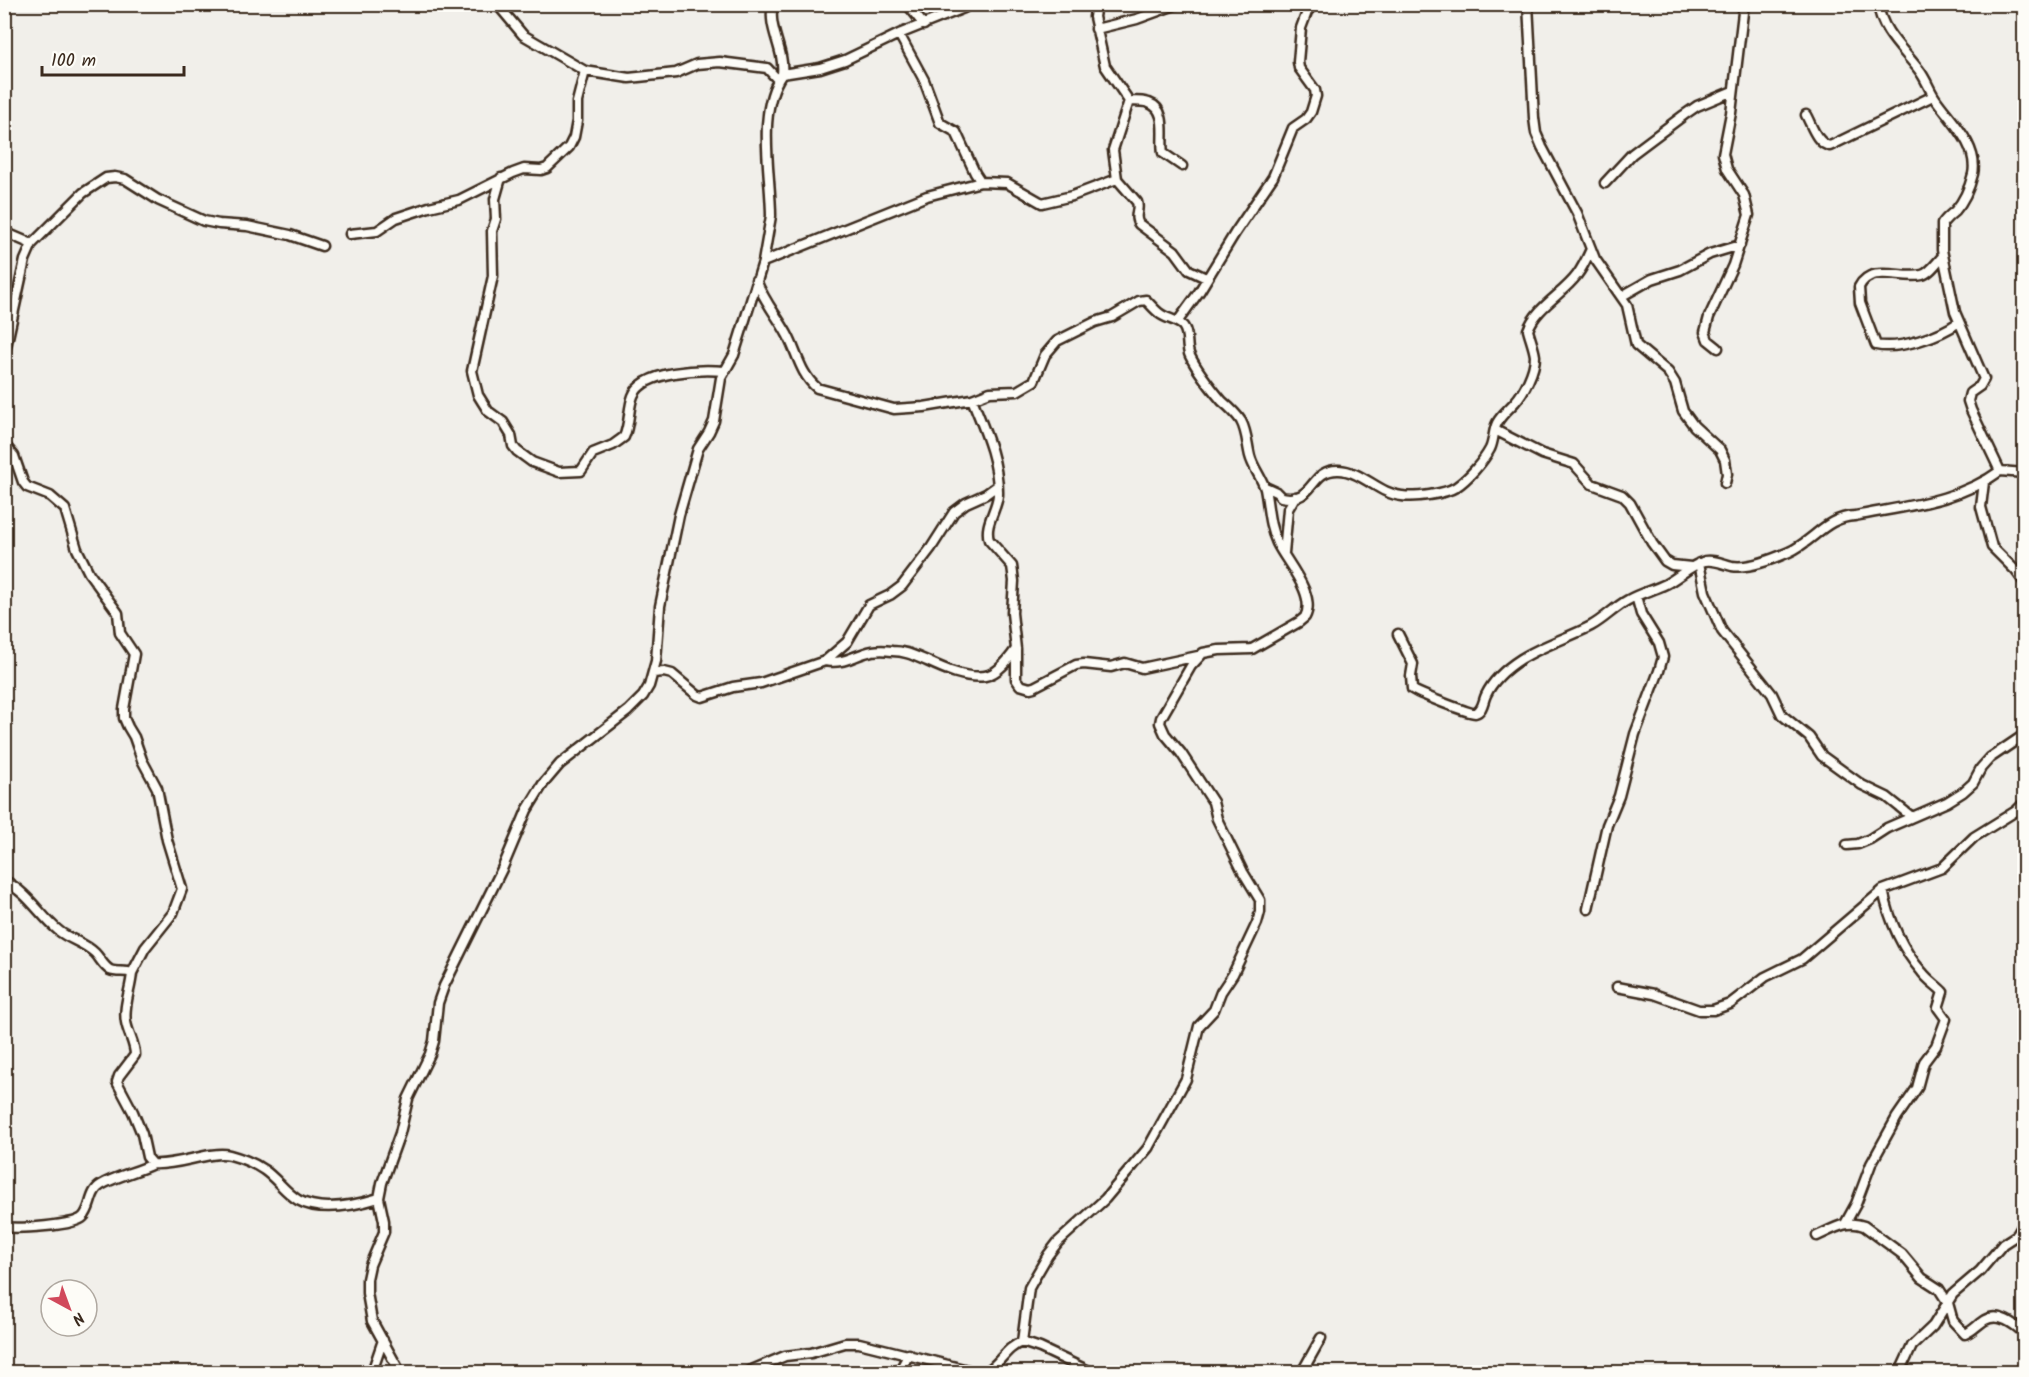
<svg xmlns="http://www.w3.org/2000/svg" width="2029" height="1377" font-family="Kalam,sans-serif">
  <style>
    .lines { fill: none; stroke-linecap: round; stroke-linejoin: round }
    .street-casing { stroke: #3b2a1e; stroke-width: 13 }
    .street { stroke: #fdfcf7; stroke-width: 8 }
  </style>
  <rect width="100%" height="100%" fill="#f1efea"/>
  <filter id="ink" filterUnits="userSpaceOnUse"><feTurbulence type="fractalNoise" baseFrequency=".0167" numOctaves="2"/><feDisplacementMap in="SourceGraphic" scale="12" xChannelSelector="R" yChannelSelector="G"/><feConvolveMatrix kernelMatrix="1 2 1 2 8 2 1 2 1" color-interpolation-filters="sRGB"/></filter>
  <g filter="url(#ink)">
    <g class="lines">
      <defs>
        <path id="street" d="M497 4 523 35 585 71 629 78 676 73 697 64 720 62 767 68 778 80
          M773 4C767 29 785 49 782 74
          M907 4 924 25
          M1096 4 1094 17 1105 66 1129 101 1113 150 1117 179 1137 202C1140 210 1133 217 1139 224L1175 251 1189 270 1206 278
          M1528 4 1534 118 1536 133 1542 147 1577 213 1595 259 1627 305 1636 345 1668 372 1675 383 1683 411 1694 426 1720 450 1725 460 1727 474 1725 483
          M1878 4C1881 31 1903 49 1919 70 1926 79 1929 89 1935 98 1949 119 1979 145 1973 174 1970 186 1964 201 1955 211 1950 215 1946 218 1942 224V250L1955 312 1984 379 1980 386 1970 393 1968 401 1971 410 2000 471 2024 473
          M1096 29 1137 19 1178 4
          M899 34 924 80 940 123 956 132 975 173 981 182
          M1129 101C1135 101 1144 101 1149 103 1169 110 1160 139 1163 153L1182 166
          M1806 115C1812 126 1817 144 1830 146L1933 96
          M501 178 495 199 496 219 492 231 493 276 472 371 478 395 488 411 503 422 511 435 513 446 517 451 532 462 559 472 581 471 593 453 613 445 624 437C630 424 628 409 633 396 643 370 702 369 725 371
          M1605 183 1632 154 1684 115 1697 106 1733 91
          M4 232 32 244
          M350 234 377 231 396 218 429 207 459 200 513 173 524 169 541 170 547 168 569 147 574 137 577 121V102L585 71
          M1943 256C1937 262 1930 273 1922 275 1902 280 1871 263 1859 287L1860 303 1876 345C1900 350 1940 336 1959 322
          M763 262 927 196 981 182 1007 183 1042 203 1072 196 1117 179
          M756 280C765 303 776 314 787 334 797 352 800 374 817 388L894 409 924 407 972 399 990 392 1017 391 1034 381 1045 355 1057 341 1095 322 1112 317 1139 301 1146 300C1150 304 1154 309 1159 313 1166 319 1176 319 1183 326 1190 335 1185 346 1190 356 1198 372 1211 388 1222 401 1229 407 1236 413 1241 421 1247 432 1247 444 1250 456 1253 468 1262 478 1265 489 1269 509 1268 523 1277 543 1286 562 1317 595 1305 617L1299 622 1252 649 1219 650 1203 653 1191 666 1161 718 1160 723 1165 734 1181 753 1213 802 1217 819 1243 872 1260 900V912L1257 923 1233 974 1221 992 1214 1010 1199 1026 1186 1079 1148 1148 1105 1199 1058 1242 1048 1255 1034 1279 1029 1288 1022 1342
          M1622 296 1652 279 1680 270 1710 254 1740 245
          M1178 321 1199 292 1235 233 1273 177 1293 128 1306 119 1311 112 1316 96 1315 90 1299 68 1298 62 1301 28 1307 12 1313 4
          M1718 348 1708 340 1705 332 1709 317 1733 265 1749 215 1744 195 1727 169 1723 154 1731 113 1744 4
          M4 356 25 260 32 244 83 193 106 178 115 177 125 179 158 200 204 221 219 224 247 226 290 235 322 246
          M972 399C984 429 999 461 998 495 997 510 984 524 989 540L1012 566 1014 581 1012 613 1016 649V679L1020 685 1030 688 1034 687 1076 665 1084 664 1111 667 1125 663 1142 668 1198 656
          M1495 430 1542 454 1574 464 1592 484 1622 495 1630 503 1652 543 1665 561 1672 565 1691 567
          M4 444 14 456 23 482 27 487 50 496 65 509 77 549 89 573 118 613 120 633 134 654 124 709V718L128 727 134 737 142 760 157 788 167 840 182 889 173 913 145 948 132 973
          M1984 482 1981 507 1992 547 2016 571 2024 582
          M1265 487 1276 492 1281 497C1316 504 1308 469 1339 470 1362 471 1379 494 1402 496 1415 498 1445 494 1456 487 1468 479 1483 462 1490 449 1494 441 1493 431 1497 423 1501 415 1509 409 1515 402 1524 392 1535 371 1535 356 1534 348 1530 338 1528 330 1536 307 1563 294 1577 275 1583 267 1587 258 1591 249
          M1284 553 1288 509 1295 497
          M1699 563 1705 592 1722 631 1772 694 1782 715 1809 737 1822 756 1862 785 1887 797 1912 817
          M1398 634 1413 664 1411 676 1412 689C1417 693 1470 714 1475 713 1483 711 1483 701 1486 695 1493 680 1507 668 1521 659 1543 645 1568 638 1591 626 1604 619 1615 607 1628 600 1640 593 1654 590 1666 584 1679 577 1691 565 1705 561 1714 559 1723 564 1732 566 1749 569 1773 559 1789 552 1814 541 1826 517 1855 516 1905 506 1958 502 2000 471
          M825 661C842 664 849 658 865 653 873 650 884 650 892 651 906 651 915 656 927 661 944 669 966 679 985 676 998 674 1009 659 1016 649
          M653 673 664 672 672 674 697 695 702 697 733 687 761 683 825 661 847 642 869 605 890 595 902 586 931 548 954 512 966 503 986 494 997 486
          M1847 845 1858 844 1870 839 1887 828 1947 802 1963 792 1973 783 1981 768 1990 758 2024 735
          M4 881C28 892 40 916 59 931 70 940 84 942 95 953 100 958 103 966 110 970 117 973 125 970 132 973 131 989 123 1006 126 1022 128 1034 135 1043 135 1055L119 1076 117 1082 133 1112 142 1134 147 1157 153 1164C178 1166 211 1150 230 1155 241 1158 254 1163 264 1170 276 1178 285 1192 298 1200 321 1213 356 1205 379 1198
          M4 894 9 883
          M1588 909 1607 825 1619 796 1635 734 1659 671 1663 657 1659 643 1641 614 1636 596
          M1617 987 1654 994 1699 1010H1713L1730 1004 1765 977 1802 959 1883 890 1942 868 1974 837 2016 811 2024 803
          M1845 1224 1856 1204 1871 1164 1897 1117 1917 1088 1924 1062 1936 1046 1946 1019 1938 1008 1943 992C1936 985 1928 980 1922 972 1902 949 1889 919 1883 890
          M4 1227C17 1229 75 1226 83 1217 92 1208 89 1192 101 1185 116 1176 137 1172 153 1164
          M1817 1236C1833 1229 1847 1219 1864 1226L1902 1254 1922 1278 1939 1289 1948 1303 1953 1321 1965 1334C1973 1331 1978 1324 1985 1320 1999 1312 2014 1324 2024 1333
          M372 1372 383 1340
          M400 1372 372 1321 367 1293V1279L370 1265 384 1232V1221L379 1198 382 1183 400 1133 408 1099 430 1054 434 1041 438 1003 444 986 503 867 527 810 543 784 560 764 628 711 643 696 649 686 656 661 660 606 679 515 698 449 709 432 714 421 721 378 734 355 763 262 771 216C771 173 756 111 782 74L820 68 845 60 899 34 964 8 969 4
          M747 1372 785 1356 811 1353 845 1343H859L976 1372
          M899 1372 909 1354
          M986 1372C1000 1364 1006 1347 1022 1342L1040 1348 1091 1372H1098
          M1302 1372 1321 1338
          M1900 1372 1912 1346 1933 1326 1953 1294 1980 1271 2003 1244 2017 1235 2024 1223"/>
      </defs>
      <use href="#street" class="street-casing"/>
      <use href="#street" class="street"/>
    </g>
  </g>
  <rect width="2029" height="1377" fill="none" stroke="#fdfcf7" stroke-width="24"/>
  <rect x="12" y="12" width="2005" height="1353" fill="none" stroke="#3b2a1e" stroke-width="2" filter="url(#ink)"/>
  <g transform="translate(69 1308) rotate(139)"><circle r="28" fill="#fdfcf7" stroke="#afa8a0" stroke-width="1.5"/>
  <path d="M0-4.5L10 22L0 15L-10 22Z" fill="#d1495b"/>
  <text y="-9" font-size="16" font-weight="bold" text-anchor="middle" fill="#3b2a1e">N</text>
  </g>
  <path d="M42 66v9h142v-9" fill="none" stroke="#3b2a1e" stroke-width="3"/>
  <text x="51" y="66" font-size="18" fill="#3b2a1e" stroke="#fdfcf7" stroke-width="4.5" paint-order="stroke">100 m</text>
</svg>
